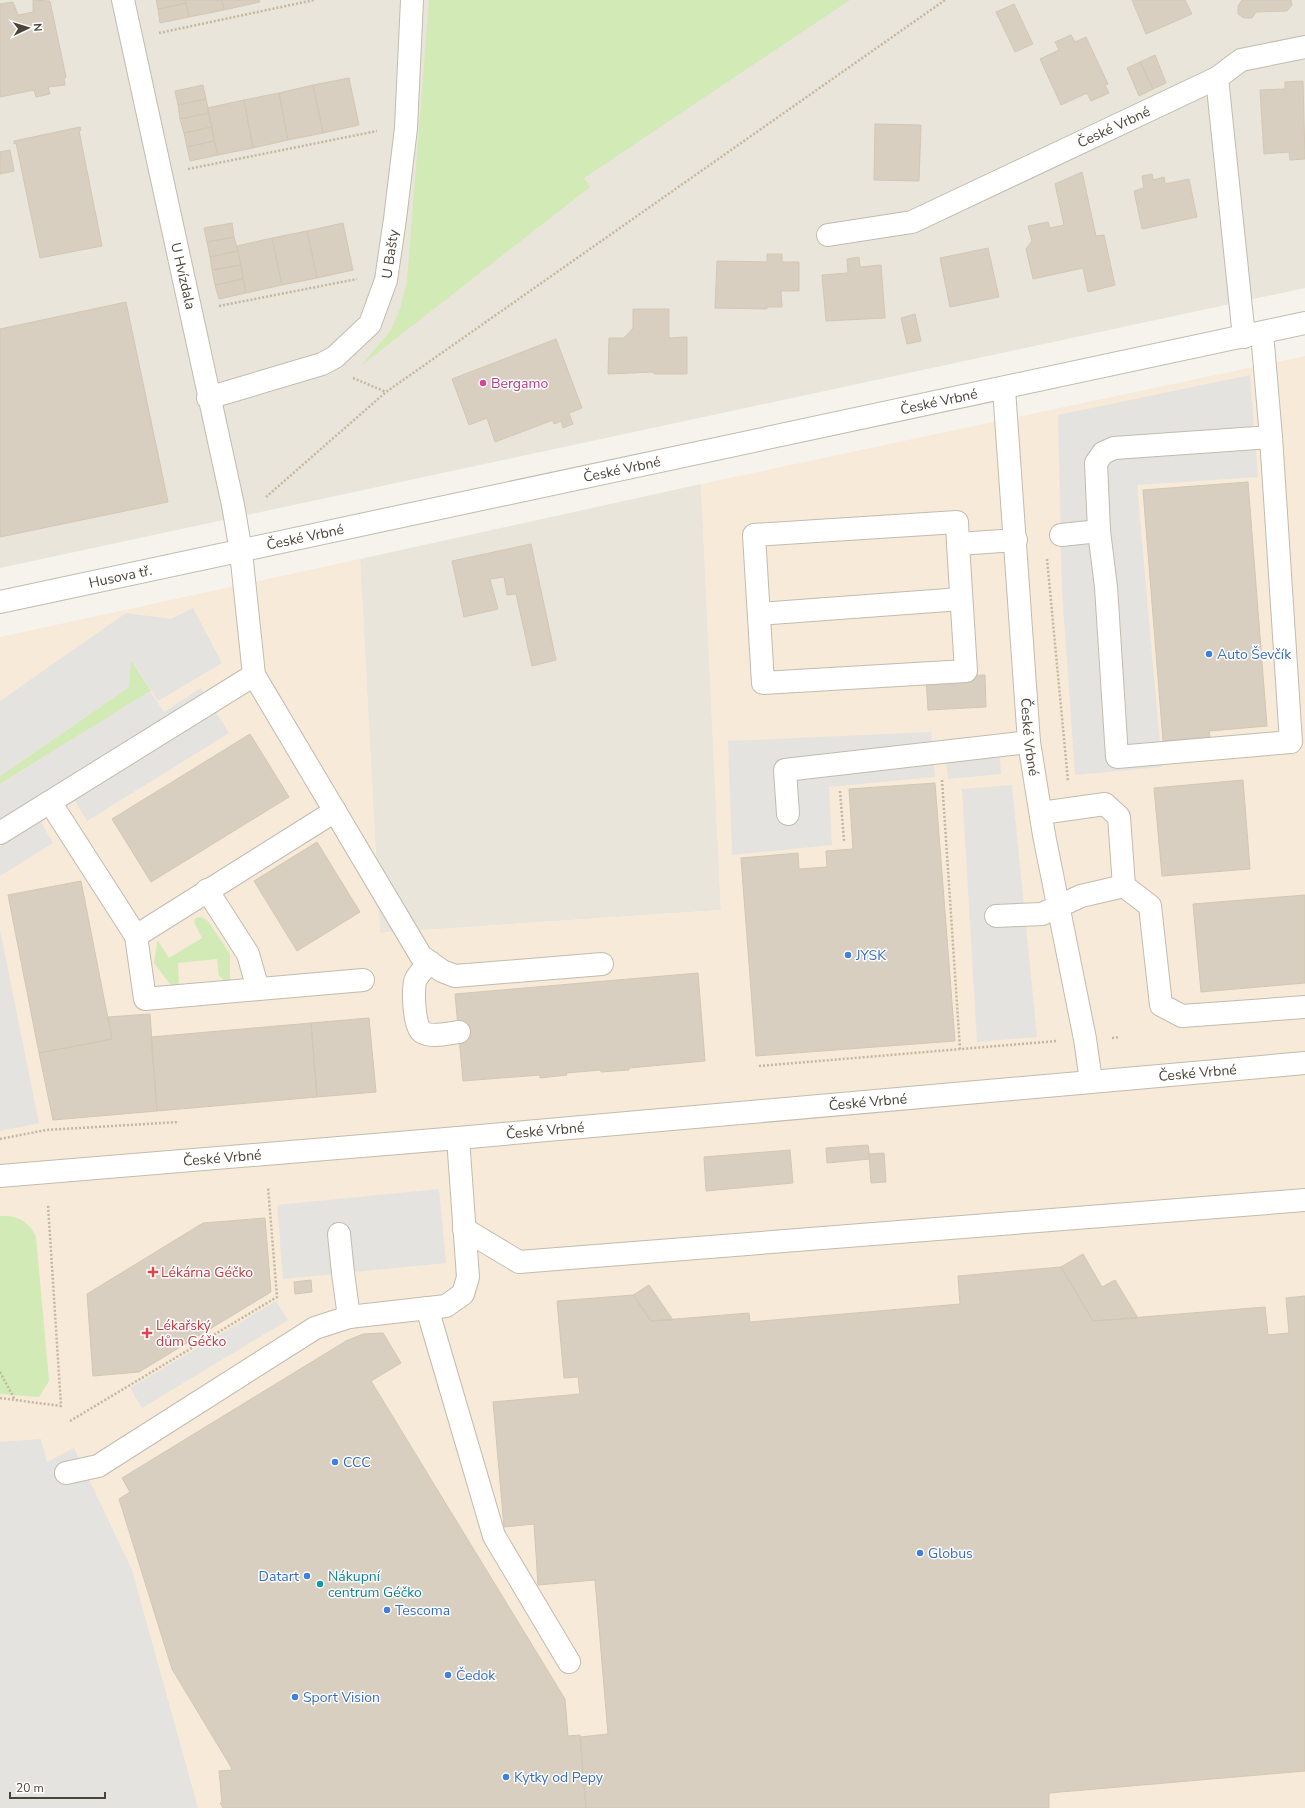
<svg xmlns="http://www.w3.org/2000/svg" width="1305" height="1808" font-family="'Nunito Sans',sans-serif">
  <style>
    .residential { fill: #eae5da }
    .commercial { fill: #f7ead8 }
    .green { fill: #d2eab5 }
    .parking { fill: #e5e3e0 }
    .building { fill: #d8cfc1; stroke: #d3c7b4 }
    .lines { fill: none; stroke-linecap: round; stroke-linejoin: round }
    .minor-casing { stroke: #c2bbae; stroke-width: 24 }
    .path { stroke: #c4b79f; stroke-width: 2.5; stroke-dasharray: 2 2; stroke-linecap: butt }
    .minor { stroke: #fff; stroke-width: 22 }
    .hotel-dot { fill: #d1479c; stroke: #fff; stroke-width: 1.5 }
    .shop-dot { fill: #3f7fe0; stroke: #fff; stroke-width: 1.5 }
    .health-dot { fill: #e0444e; stroke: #fff; stroke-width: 1.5 }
    .culture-dot { fill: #0f9aa8; stroke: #fff; stroke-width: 1.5 }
    .labels { text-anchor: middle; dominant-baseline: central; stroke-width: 3; stroke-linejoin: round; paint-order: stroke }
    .street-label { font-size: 14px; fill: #4b4439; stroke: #fff }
    .hotel-label { font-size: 14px; fill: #b23c85; stroke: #fff; text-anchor: start }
    .shop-label { font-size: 14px; fill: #366cbe; stroke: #fff; text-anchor: start }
    .health-label { font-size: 14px; fill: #be3a42; stroke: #fff; text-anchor: start }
    .culture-label { font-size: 14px; fill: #0d838f; stroke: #fff; text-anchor: start }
  </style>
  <rect width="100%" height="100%" fill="#f6f3ec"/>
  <path class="residential" d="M0 0H1305V288L0 568Z
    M701 484 721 910 380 933 360 559Z"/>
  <path class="commercial" d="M1305 356V1808H0V637L360 559 380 933 721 910 701 484Z"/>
  <path class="green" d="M429 0H850L584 178 590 187 362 365 391 330 400 309 407 281Z
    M130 659 151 691 0 784V776L129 687Z
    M201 917 208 921 230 954V982L227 983 219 976 217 959 178 963 179 987 173 988 154 963 157 943 158 941 169 958 202 938 194 922 195 918Z
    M0 1216C18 1215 29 1221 36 1237L49 1381 39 1397 0 1394Z"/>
  <path class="parking" d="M1250 375 1258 477 1137 485 1162 767 1075 775 1062 591 1058 415Z
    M193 608 222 663 158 701 131 660 129 687 0 776V701L126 613 171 619Z
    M201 688 229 733 87 821 75 801 41 822 53 843 0 876V784L150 691 164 712Z
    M931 732 935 777 829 787 832 845 732 855 728 741Z
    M999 746 1001 774 948 779 945 752Z
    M1012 785 1037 1037 977 1042 962 789Z
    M0 930 39 1123 0 1131Z
    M439 1189 446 1263 283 1279 277 1205Z
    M276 1301 288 1320 142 1408 130 1388Z
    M41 1439 47 1462 74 1448 132 1570 198 1808H0V1442Z"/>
  <path class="building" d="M33 0 50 1 66 77 64 78 65 85 48 87 50 94 36 97 34 90 0 97V4L13 2 18 15 33 12Z
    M156 0H185L186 3 158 9Z
    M185 0H222L224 10 189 17Z
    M222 0H259L260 2 224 10Z
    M1132 0H1185L1192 14 1146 34Z
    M1242 0H1291L1292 5 1287 11 1256 12 1252 18H1244L1238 14V6Z
    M186 3 189 17 160 23 158 9Z
    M1014 4 1033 44 1015 52 996 12Z
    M1071 35 1075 42 1086 37 1108 84 1105 85 1109 93 1091 101 1087 93 1061 105 1040 59 1059 50 1055 42Z
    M1155 55 1166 83 1153 89 1140 62Z
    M1140 62 1153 89 1139 96 1127 68Z
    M349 78 359 125 323 133 313 85Z
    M1303 81 1305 159 1290 160 1289 152 1264 154 1260 90 1285 89V82Z
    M203 85 206 99 178 105 175 91Z
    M313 85 323 133 288 140 279 93Z
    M279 93 288 140 253 148 244 100Z
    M206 99 209 113 180 119 178 105Z
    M244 100 253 148 218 155 207 108Z
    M209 113 212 127 184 133 180 119Z
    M875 124 921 125 919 181 874 180Z
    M80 127 81 130 79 131 102 246 40 258 16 143 14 144V141Z
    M212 127 214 141 187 147 184 133Z
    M214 141 218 155 190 161 187 147Z
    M10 150 14 171 0 174V152Z
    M1082 172 1096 236 1104 235 1115 285 1088 292 1083 268 1033 279 1026 249 1032 241 1028 226 1048 222 1050 228 1064 225 1055 184Z
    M1152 174 1153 180 1164 177 1165 184 1189 179 1197 217 1142 229 1134 191 1144 188 1142 176Z
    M232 223 234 237 207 242 204 228Z
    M343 223 353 270 317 278 307 231Z
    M307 231 317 278 282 285 272 238Z
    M234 237 238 251 210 257 207 242Z
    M272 238 282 285 246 293 237 246Z
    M988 248 999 297 950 307 940 258Z
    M238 251 241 265 212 270 210 257Z
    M767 254H782V262H799V291H781L782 307H767V309L715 308 717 261 767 262Z
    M859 257 860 267 881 265 885 318 826 321 822 275 848 273 847 259Z
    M241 265 243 279 215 285 212 270Z
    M243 279 246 293 219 299 215 285Z
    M126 302 168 502 0 537V329Z
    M633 309H669V338L687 337V374H654V372L608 374 609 338H624L633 328Z
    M915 314 921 341 907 344 901 318Z
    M556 339 582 408 569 413 573 424 563 428 561 421 554 424 553 420 495 442 487 418 469 425 452 379Z
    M1248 482 1267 726 1209 731 1210 737 1163 741 1143 490Z
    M531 544 556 660 532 666 516 594 507 595 504 577 490 579 498 609 464 617 452 561Z
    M985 675 986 707 928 710 926 678Z
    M250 734 289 797 151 882 112 819Z
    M1243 780 1250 869 1162 876 1154 788Z
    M935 783 955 1041 756 1056 741 858 798 853 799 869 827 867 826 851 853 849 849 789Z
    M317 842 360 912 297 951 254 881Z
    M81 881 112 1039 39 1053 8 895Z
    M1305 895V983L1201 992 1193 904Z
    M698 973 705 1061 629 1068V1070L601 1072V1070L566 1073 567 1075 540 1078V1075L463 1081 455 994Z
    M150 1014 157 1111 53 1120 39 1053 112 1039 108 1017Z
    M369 1018 376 1092 317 1097 311 1023Z
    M311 1023 317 1097 157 1111 151 1037Z
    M868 1145 870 1159 827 1163 826 1148Z
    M790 1150 793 1183 706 1191 704 1157Z
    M884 1153 886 1182 871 1183 869 1154Z
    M265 1218 271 1292 139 1372 93 1376 87 1294 203 1223Z
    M1083 1254 1102 1287 1115 1280 1138 1318 1093 1321 1061 1267Z
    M1061 1267 1093 1321 1265 1307 1268 1335 1289 1333 1286 1298 1305 1296V1771L1049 1793V1808H586L580 1737 608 1734 595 1580 538 1585 534 1524 504 1527 493 1402 580 1394 578 1377 564 1378 557 1301 633 1295 651 1321 749 1313 750 1322 960 1304 958 1276Z
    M311 1280 312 1292 295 1294 294 1282Z
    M649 1285 673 1320 651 1321 633 1295Z
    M383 1333 401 1363 371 1381 565 1699 568 1736 580 1735 586 1808H223L220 1803H222L219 1771 232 1770 231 1767 172 1669 119 1499 130 1492 122 1478 346 1341 363 1334Z"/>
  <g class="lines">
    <defs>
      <g id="minor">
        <path d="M1217 78 1244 337"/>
        <path id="s1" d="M828 235 912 222 1217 78 1241 60 1305 47"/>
        <path id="s2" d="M1004 389 1029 742 1044 835 1085 1039 1091 1081"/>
        <path id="s3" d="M208 398 322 364 335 357 370 324 386 280 395 219 406 128 412 0"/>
        <path d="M1099 531 1106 587 1117 757 1291 742 1271 437"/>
        <path d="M1061 535 1099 531 1096 463 1103 453 1114 448 1271 437 1262 333"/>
        <path d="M958 544 966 671 763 683 754 535 957 522 958 544 1016 540"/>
        <path id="s4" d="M0 602 1305 323"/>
        <path d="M759 614 961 599"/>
        <path d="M254 675 421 956 442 971 455 976 602 964"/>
        <path d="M50 802 136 936"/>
        <path d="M335 811 136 936 145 999 363 980"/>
        <path d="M1041 813 1105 804 1119 817 1124 886"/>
        <path d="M788 814 785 770 1029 742"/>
        <path d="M0 833 254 675 241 552 233 505 123 0"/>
        <path d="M207 890 248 954 258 989"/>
        <path d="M996 916 1042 914 1081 896 1124 886 1150 906 1161 1005 1182 1016 1305 1007"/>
        <path d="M430 962C425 968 419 973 416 979 412 987 414 1028 422 1032 431 1038 449 1033 459 1032"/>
        <path id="s5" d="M0 1176 458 1138 1305 1063"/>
        <path d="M464 1229 519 1262 1305 1200"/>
        <path d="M339 1234 343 1273 349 1317"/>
        <path d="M427 1308 494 1536 569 1662"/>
        <path d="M66 1473 98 1466 315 1328 349 1317 446 1306 463 1294 468 1277 458 1138"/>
      </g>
    </defs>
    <use href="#minor" class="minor-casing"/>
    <path class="path" d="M159 33 314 0
      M188 169 377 131
      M219 306 357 279
      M353 378 386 392
      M266 497 386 392 945 0
      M1047 559 1068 781
      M942 780 960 1049
      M840 791 844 841
      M1112 1038 1120 1037
      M759 1066 1057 1041
      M0 1139 46 1130 179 1122
      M0 1372 15 1400
      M0 1398 61 1406 48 1205
      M70 1421 277 1297 268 1187"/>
    <use href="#minor" class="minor"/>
  </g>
  <circle class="hotel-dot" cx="483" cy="383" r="4"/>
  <g class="shop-dot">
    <circle cx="1209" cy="654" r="4"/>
    <circle cx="848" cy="955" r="4"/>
    <circle cx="335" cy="1462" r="4"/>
    <circle cx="920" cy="1553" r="4"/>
    <circle cx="307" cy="1576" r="4"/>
    <circle cx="387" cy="1610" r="4"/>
    <circle cx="448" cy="1675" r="4"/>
    <circle cx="295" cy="1697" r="4"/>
    <circle cx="506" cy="1777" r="4"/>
  </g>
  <g class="health-dot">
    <path d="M151 1266h4v4h4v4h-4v4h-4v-4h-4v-4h4z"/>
    <path d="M145 1327h4v4h4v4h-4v4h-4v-4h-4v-4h4z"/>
  </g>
  <circle class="culture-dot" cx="320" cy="1584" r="4"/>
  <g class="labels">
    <g class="street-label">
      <text stroke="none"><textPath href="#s1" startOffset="308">České Vrbné</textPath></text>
      <text stroke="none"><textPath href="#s3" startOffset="255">U Bašty</textPath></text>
      <text transform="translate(183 276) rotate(77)">U Hvízdala</text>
      <text stroke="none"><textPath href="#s4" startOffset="960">České Vrbné</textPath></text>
      <text stroke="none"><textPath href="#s4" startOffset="636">České Vrbné</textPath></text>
      <text stroke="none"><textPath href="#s4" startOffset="312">České Vrbné</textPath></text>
      <text stroke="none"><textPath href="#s4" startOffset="123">Husova tř.</textPath></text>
      <text stroke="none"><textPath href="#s2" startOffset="349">České Vrbné</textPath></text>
      <text stroke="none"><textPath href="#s5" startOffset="1202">České Vrbné</textPath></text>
      <text stroke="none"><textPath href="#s5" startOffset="871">České Vrbné</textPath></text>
      <text stroke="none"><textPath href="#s5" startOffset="547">České Vrbné</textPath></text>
      <text stroke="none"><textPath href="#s5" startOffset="223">České Vrbné</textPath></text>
    </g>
    <g class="hotel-label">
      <text x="491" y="383">Bergamo</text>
    </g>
    <g class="shop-label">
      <text x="1217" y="654">Auto Ševčík</text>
      <text x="856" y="955">JYSK</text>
      <text x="343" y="1462">CCC</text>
      <text x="928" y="1553">Globus</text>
      <text x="299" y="1576" text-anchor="end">Datart</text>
      <text x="395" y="1610">Tescoma</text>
      <text x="456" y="1675">Čedok</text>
      <text x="303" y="1697">Sport Vision</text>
      <text x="514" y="1777">Kytky od Pepy</text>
    </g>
    <g class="health-label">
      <text x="161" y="1272">Lékárna Géčko</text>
      <text x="156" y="1325">Lékařský<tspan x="156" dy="16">dům Géčko</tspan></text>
    </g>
    <g class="culture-label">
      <text x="328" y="1576">Nákupní<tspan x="328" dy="16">centrum Géčko</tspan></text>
    </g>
  </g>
  <g transform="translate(28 28) rotate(86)" stroke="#ffffff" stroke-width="3" paint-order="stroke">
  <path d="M0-3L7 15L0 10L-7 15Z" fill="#4b4439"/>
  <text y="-6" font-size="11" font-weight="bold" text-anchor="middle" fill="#4b4439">N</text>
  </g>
  <path d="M10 1792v6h95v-6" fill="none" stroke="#4b4439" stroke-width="2"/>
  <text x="16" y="1792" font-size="12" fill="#4b4439" stroke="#ffffff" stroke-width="3" paint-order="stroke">20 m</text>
</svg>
